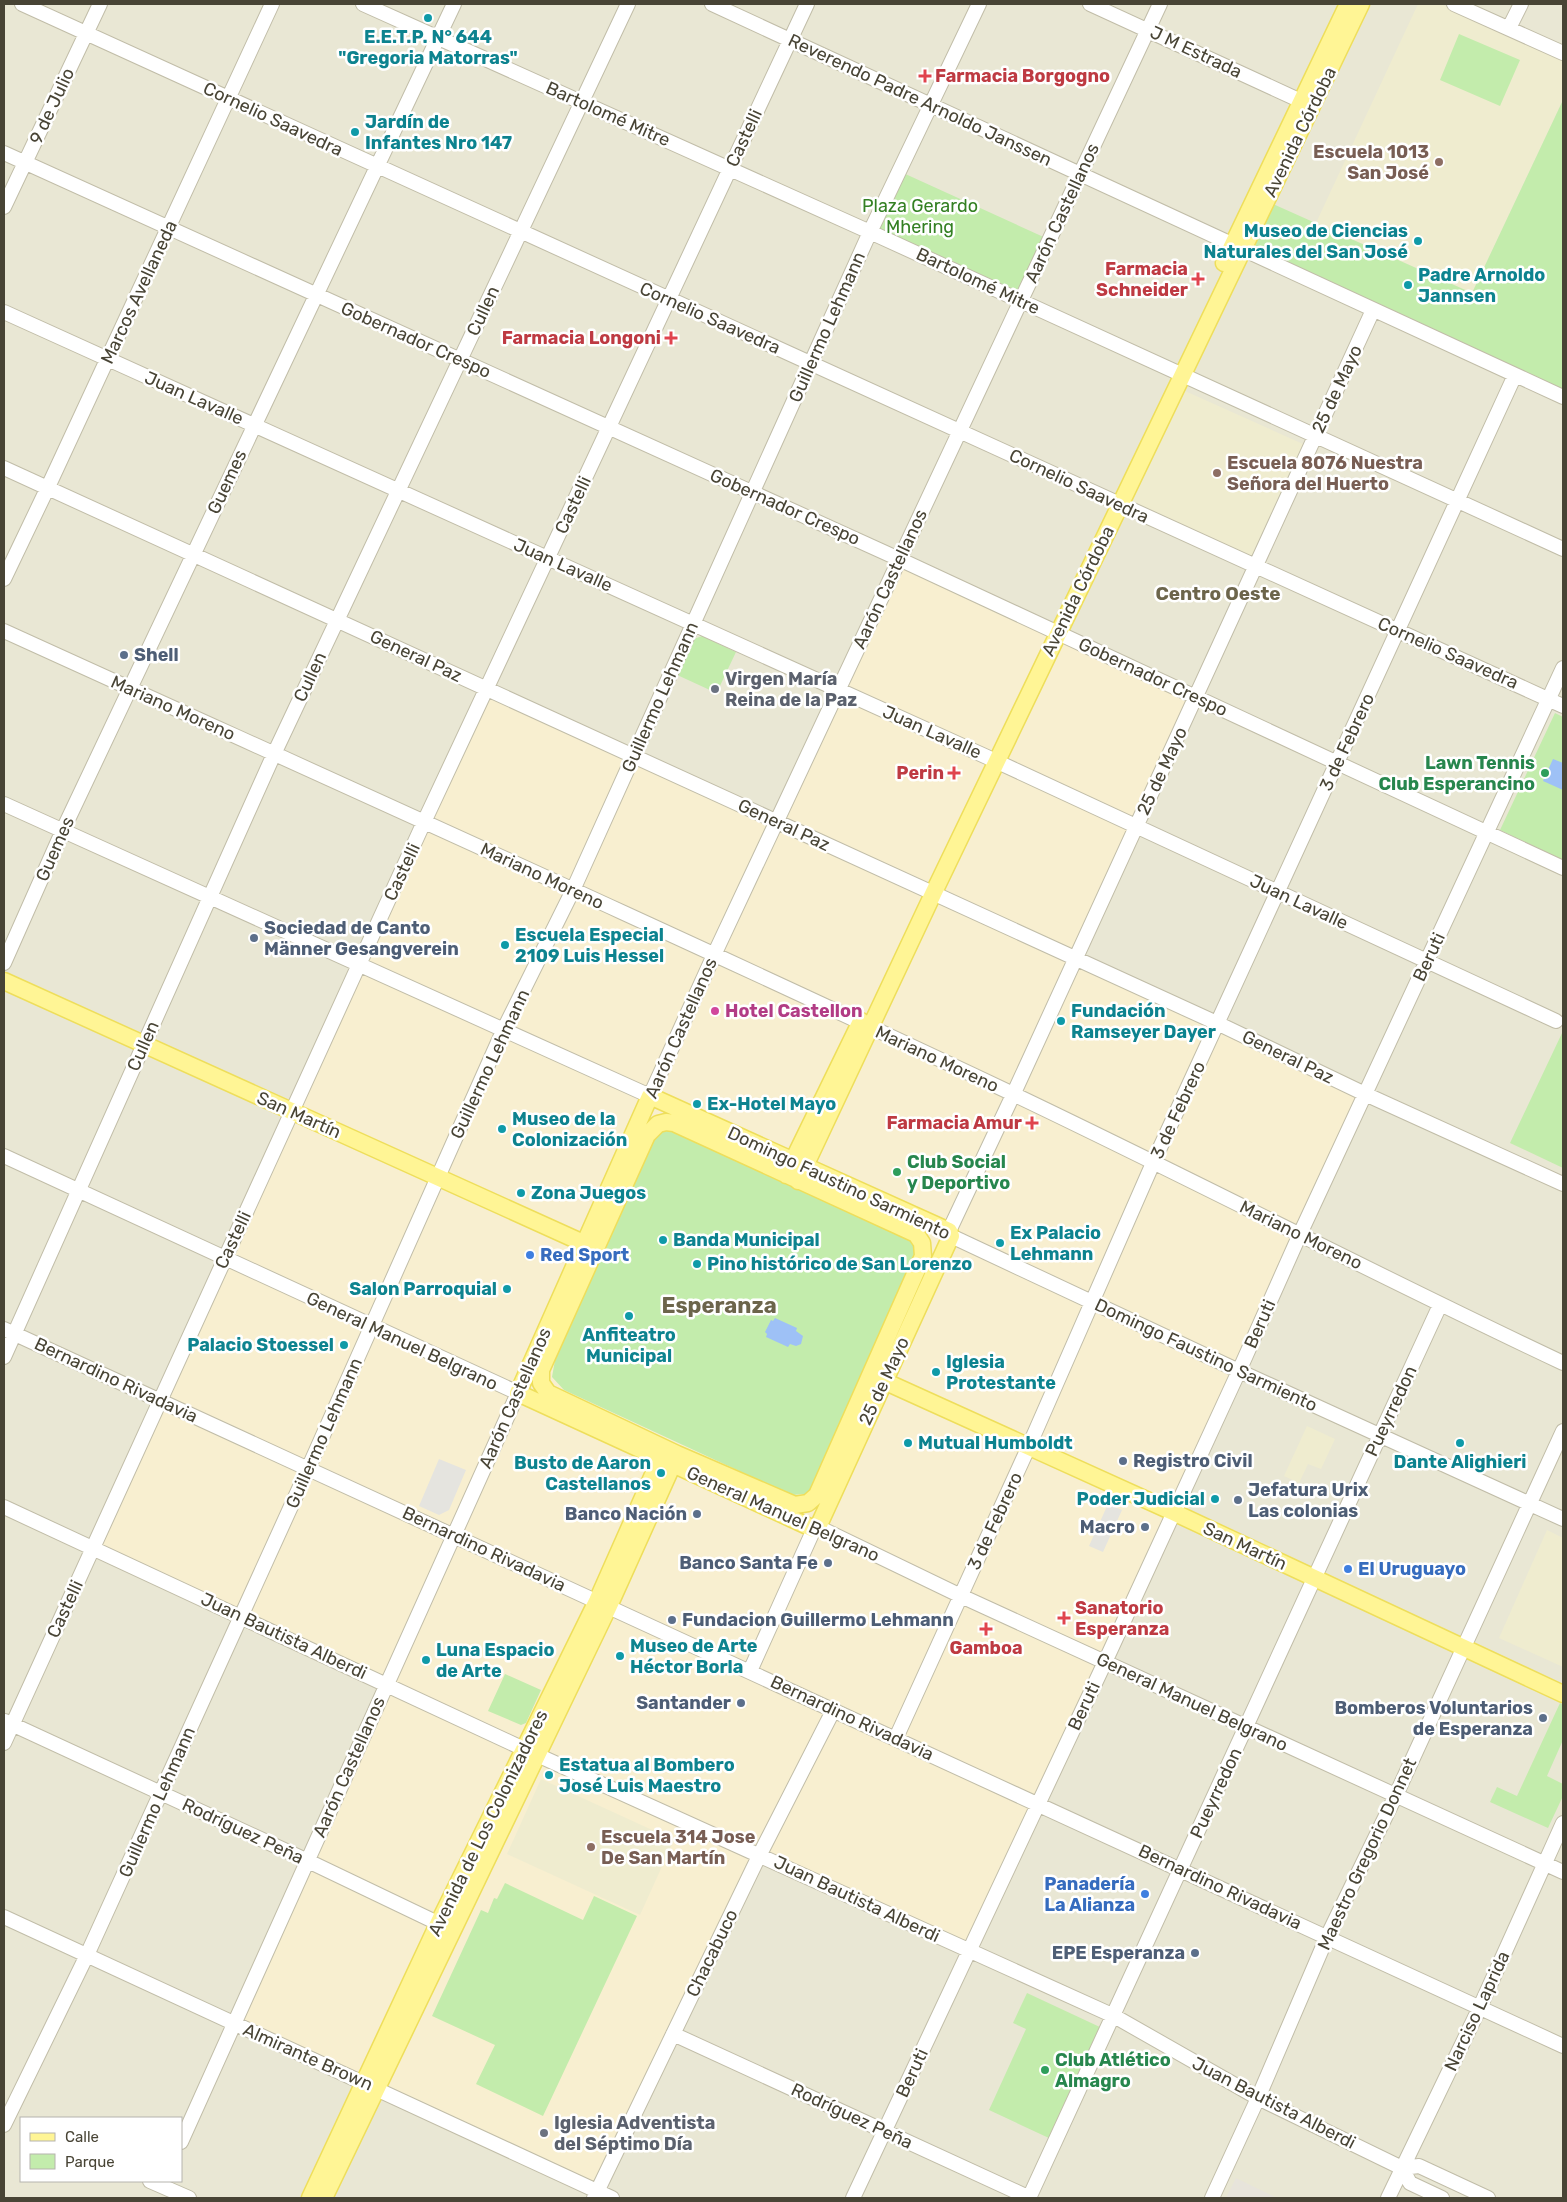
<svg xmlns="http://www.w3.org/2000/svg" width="1567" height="2202" font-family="Rubik,sans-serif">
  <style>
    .residential { fill: #e9e7d4; fill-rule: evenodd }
    .commercial { fill: #f8efd0 }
    .industrial { fill: #e7e4db }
    .education { fill: #efeccf }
    .green { fill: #c3ecac }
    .parking { fill: #e5e4df }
    .water { fill: #9ec1f6 }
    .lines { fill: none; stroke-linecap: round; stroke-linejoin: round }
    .minor-casing { stroke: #c1bda8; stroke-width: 16 }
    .major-casing { stroke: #eede5b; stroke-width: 19 }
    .minor { stroke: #fff; stroke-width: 14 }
    .major { stroke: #fff595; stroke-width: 16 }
    .culture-dot { fill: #0f9aa8; stroke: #fff; stroke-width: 2 }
    .health-dot { fill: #e0444e; stroke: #fff; stroke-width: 2 }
    .education-dot { fill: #8d6e63; stroke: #fff; stroke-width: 2 }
    .service-dot { fill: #5c6f8a; stroke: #fff; stroke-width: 2 }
    .worship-dot { fill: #6b7280; stroke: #fff; stroke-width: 2 }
    .leisure-dot { fill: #2e9e5b; stroke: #fff; stroke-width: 2 }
    .hotel-dot { fill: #d1479c; stroke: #fff; stroke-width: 2 }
    .shop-dot { fill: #3f7fe0; stroke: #fff; stroke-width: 2 }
    .labels { text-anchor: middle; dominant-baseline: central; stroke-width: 5; stroke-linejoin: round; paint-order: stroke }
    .culture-label { font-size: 18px; font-weight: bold; fill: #0d838f; stroke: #fff; text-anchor: start }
    .street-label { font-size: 18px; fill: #484435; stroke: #fff }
    .health-label { font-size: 18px; font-weight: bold; fill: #be3a42; stroke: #fff; text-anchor: end }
    .education-label { font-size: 18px; font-weight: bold; fill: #785e54; stroke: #fff; text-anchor: start }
    .park-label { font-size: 18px; fill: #348023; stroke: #fff }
    .service-label { font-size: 18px; font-weight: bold; fill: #4e5e75; stroke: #fff; text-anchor: end }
    .worship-label { font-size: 18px; font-weight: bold; fill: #5b616d; stroke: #fff; text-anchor: start }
    .leisure-label { font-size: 18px; font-weight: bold; fill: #27864d; stroke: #fff; text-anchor: start }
    .hotel-label { font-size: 18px; font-weight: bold; fill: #b23c85; stroke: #fff; text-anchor: start }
    .shop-label { font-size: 18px; font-weight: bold; fill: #366cbe; stroke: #fff; text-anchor: start }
    .neighbourhood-label { font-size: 19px; font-weight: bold; fill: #6c654b; stroke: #fff }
    .district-label { font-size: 22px; font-weight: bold; fill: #6c654b; stroke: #fff }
  </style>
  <rect width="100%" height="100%" fill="#f5f3e7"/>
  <path class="residential" d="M4 4H1563V2198H4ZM21 2118H181V2181H21Z"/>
  <path class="commercial" d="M899 559 1196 696 1076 958 1365 1094 970 1950 760 1854 597 2191 235 2023 387 1683 93 1548 487 688 777 821Z"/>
  <path class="industrial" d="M1236 2178 1277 2198H1226Z"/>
  <path class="education" d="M1418 4H1441L1563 59V100L1472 293 1316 223Z
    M1185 391 1303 444 1252 556 1130 503Z
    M1307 1426 1335 1439 1321 1469 1308 1464 1299 1483 1284 1476Z
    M1547 1530 1563 1538V1667L1499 1638Z
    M541 1779 674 1840 640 1915 507 1854Z"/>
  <path class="green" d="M1459 34 1520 60 1500 106 1440 80Z
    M1563 100V397L1250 253 1273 204 1472 293Z
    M901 172 1048 239 1020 298 872 231Z
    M702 636 736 652 718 690 712 691 675 674 691 640Z
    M1555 713 1563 717V860L1500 830Z
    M1563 1031V1168L1510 1143Z
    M665 1129H672L911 1236 917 1251 811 1490 806 1494 791 1495 564 1390 552 1377 555 1360 654 1139Z
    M505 1674 541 1690 526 1723 521 1725 488 1711Z
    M1560 1703 1563 1705V1740L1547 1776 1563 1784V1796L1548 1828 1490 1802 1497 1787 1517 1796Z
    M505 1883 583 1920 594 1896 637 1916 543 2116 476 2084 495 2045 432 2016 481 1910 488 1913 494 1898 497 1899Z
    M1027 1993 1102 2028 1051 2139 989 2110 1026 2029 1013 2023Z"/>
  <path class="parking" d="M439 1459 466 1470 449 1510 439 1515 419 1506Z
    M1108 1504 1122 1510 1103 1552 1089 1546Z"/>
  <path class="water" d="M1553 759 1563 763V790L1543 781Z
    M775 1318 797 1328 796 1331 803 1336 801 1344 796 1346 790 1344 788 1347 766 1337 767 1334 765 1332 771 1320 773 1321Z"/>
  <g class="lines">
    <defs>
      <path id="minor" d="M22 4 1563 706
        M363 4 870 232 1563 549
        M712 4 1563 397
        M1090 4 1301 101
        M1454 4 1563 53
        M1509 28 1521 4
        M4 153 899 559 1563 868
        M4 207 100 4
        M4 312 987 757 1556 1021
        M4 468 1219 1024 1365 1094 1563 1184
        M4 579 48 487 272 4
        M4 631C340 784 677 935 1011 1093 1196 1181 1378 1276 1563 1363
        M4 804 650 1096 714 955 1160 4
        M4 963 63 830 454 4
        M4 1156 518 1393 181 2142
        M949 1231 1013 1095 1373 310
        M951 1236 1239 1371 1563 1519
        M4 1329 1563 2046
        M4 1357 274 754 628 4
        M4 1507 524 1749 1114 2016 1258 2098 1402 2168 1419 2166 1488 2198
        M818 1527 961 1596 1563 1872
        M750 1671 814 1529
        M5 1721 308 1861 448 1928
        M896 1738 1029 1446 1153 1163 1515 375
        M4 1743 424 822 807 4
        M4 1917 612 2198
        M673 2034 1030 2198
        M4 2125 87 1955 308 1469 503 1031 573 890 870 232 979 4
        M1402 2168 1410 2183 1442 2198
        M150 2181 189 2198
        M594 2198 760 1854 834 1709
        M853 2198 1105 1662 1239 1371 1300 1234 1563 668
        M1029 2198 1440 1305
        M1212 2198 1258 2098 1327 1937 1396 1795 1563 1431
        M1388 2198 1480 2007 1563 1823"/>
      <path id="major" d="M1224 263 1348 4
        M4 981 592 1247
        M650 1096 949 1231 951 1236 818 1527 814 1529 518 1393Z
        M666 1122 674 1123 916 1234 922 1243 923 1256 817 1495 808 1503 795 1505 677 1454 548 1393 541 1383V1370L647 1135 658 1124Z
        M786 1175 861 1021
        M798 1181 933 894 1361 4
        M875 1377 1173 1512 1563 1694
        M310 2198 439 1922 597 1601 664 1450
        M324 2198 609 1606 677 1455"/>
    </defs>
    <use href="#minor" class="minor-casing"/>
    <use href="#major" class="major-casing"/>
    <use href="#minor" class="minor"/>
    <use href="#major" class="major"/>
  </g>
  <g class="culture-dot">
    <circle cx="428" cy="18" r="5"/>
    <circle cx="355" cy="132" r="5"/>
    <circle cx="1418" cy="241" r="5"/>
    <circle cx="1408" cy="285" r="5"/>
    <circle cx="505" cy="945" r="5"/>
    <circle cx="1061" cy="1021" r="5"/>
    <circle cx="697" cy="1104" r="5"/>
    <circle cx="502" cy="1129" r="5"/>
    <circle cx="521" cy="1193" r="5"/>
    <circle cx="663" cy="1240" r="5"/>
    <circle cx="1000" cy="1243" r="5"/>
    <circle cx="697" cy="1264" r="5"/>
    <circle cx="507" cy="1289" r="5"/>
    <circle cx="629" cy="1316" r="5"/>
    <circle cx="344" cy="1345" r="5"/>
    <circle cx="936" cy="1372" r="5"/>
    <circle cx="908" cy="1443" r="5"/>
    <circle cx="1460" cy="1443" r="5"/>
    <circle cx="661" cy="1473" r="5"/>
    <circle cx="1215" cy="1499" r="5"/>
    <circle cx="620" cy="1656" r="5"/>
    <circle cx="426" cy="1660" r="5"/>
    <circle cx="549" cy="1775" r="5"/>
  </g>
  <g class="health-dot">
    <path d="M922.5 68.5h5v5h5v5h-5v5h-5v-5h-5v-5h5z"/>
    <path d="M1195.5 271.5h5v5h5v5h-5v5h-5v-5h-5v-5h5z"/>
    <path d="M668.5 330.5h5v5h5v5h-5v5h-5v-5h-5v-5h5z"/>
    <path d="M951.5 765.5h5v5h5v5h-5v5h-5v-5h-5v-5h5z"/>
    <path d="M1029.5 1115.5h5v5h5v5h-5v5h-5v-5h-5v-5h5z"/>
    <path d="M1061.5 1610.5h5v5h5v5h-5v5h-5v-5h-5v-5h5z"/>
    <path d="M983.5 1621.5h5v5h5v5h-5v5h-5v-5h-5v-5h5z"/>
  </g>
  <g class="education-dot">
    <circle cx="1439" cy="162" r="5"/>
    <circle cx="1217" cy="473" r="5"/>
    <circle cx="591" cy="1847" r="5"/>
  </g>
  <g class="service-dot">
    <circle cx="124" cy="655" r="5"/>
    <circle cx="254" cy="938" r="5"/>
    <circle cx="1123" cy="1461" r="5"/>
    <circle cx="1238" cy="1500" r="5"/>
    <circle cx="697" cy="1514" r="5"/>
    <circle cx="1145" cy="1527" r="5"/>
    <circle cx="828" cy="1563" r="5"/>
    <circle cx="672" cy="1620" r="5"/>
    <circle cx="741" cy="1703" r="5"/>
    <circle cx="1543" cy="1718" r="5"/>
    <circle cx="1195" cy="1953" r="5"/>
  </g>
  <g class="worship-dot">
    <circle cx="715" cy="689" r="5"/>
    <circle cx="544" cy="2133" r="5"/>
  </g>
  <g class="leisure-dot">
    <circle cx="1545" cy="773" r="5"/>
    <circle cx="897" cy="1172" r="5"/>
    <circle cx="1045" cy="2070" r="5"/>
  </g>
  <circle class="hotel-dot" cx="715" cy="1011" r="5"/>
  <g class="shop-dot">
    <circle cx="530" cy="1255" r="5"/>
    <circle cx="1348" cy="1569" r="5"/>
    <circle cx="1145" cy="1894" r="5"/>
  </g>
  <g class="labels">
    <g class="culture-label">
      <text x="428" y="37" text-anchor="middle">E.E.T.P. N° 644<tspan x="428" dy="21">"Gregoria Matorras"</tspan></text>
      <text x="365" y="122">Jardín de<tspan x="365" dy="21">Infantes Nro 147</tspan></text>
      <text x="1408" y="231" text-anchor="end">Museo de Ciencias<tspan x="1408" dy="21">Naturales del San José</tspan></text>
      <text x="1418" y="275">Padre Arnoldo<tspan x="1418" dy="21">Jannsen</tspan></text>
      <text x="515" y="935">Escuela Especial<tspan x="515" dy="21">2109 Luis Hessel</tspan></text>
      <text x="1071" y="1011">Fundación<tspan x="1071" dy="21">Ramseyer Dayer</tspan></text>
      <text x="707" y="1104">Ex-Hotel Mayo</text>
      <text x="512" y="1119">Museo de la<tspan x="512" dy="21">Colonización</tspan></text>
      <text x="531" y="1193">Zona Juegos</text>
      <text x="1010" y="1233">Ex Palacio<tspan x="1010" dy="21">Lehmann</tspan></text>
      <text x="673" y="1240">Banda Municipal</text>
      <text x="707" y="1264">Pino histórico de San Lorenzo</text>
      <text x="497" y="1289" text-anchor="end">Salon Parroquial</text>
      <text x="629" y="1335" text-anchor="middle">Anfiteatro<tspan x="629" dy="21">Municipal</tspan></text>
      <text x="334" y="1345" text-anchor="end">Palacio Stoessel</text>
      <text x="946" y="1362">Iglesia<tspan x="946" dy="21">Protestante</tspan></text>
      <text x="918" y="1443">Mutual Humboldt</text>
      <text x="1460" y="1462" text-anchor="middle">Dante Alighieri</text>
      <text x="651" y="1463" text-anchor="end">Busto de Aaron<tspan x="651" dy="21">Castellanos</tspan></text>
      <text x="1205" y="1499" text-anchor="end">Poder Judicial</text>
      <text x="630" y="1646">Museo de Arte<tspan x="630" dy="21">Héctor Borla</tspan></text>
      <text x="436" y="1650">Luna Espacio<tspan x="436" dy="21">de Arte</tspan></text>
      <text x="559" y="1765">Estatua al Bombero<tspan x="559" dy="21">José Luis Maestro</tspan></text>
    </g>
    <g class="street-label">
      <text transform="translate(1196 52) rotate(25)">J M Estrada</text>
      <text transform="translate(920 100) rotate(25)">Reverendo Padre Arnoldo Janssen</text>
      <text transform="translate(52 106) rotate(-65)">9 de Julio</text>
      <text transform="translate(608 114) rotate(24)">Bartolomé Mitre</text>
      <text transform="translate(273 119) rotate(25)">Cornelio Saavedra</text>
      <text transform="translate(1300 132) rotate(-64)">Avenida Córdoba</text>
      <text transform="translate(744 138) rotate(-65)">Castelli</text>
      <text transform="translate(1062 213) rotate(-65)">Aarón Castellanos</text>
      <text transform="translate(978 281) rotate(25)">Bartolomé Mitre</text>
      <text transform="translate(139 292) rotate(-65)">Marcos Avellaneda</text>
      <text transform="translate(483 311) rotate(-65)">Cullen</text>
      <text transform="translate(710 318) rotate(24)">Cornelio Saavedra</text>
      <text transform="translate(827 327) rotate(-66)">Guillermo Lehmann</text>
      <text transform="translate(416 340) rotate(24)">Gobernador Crespo</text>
      <text transform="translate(1337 389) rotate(-65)">25 de Mayo</text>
      <text transform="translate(194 398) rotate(24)">Juan Lavalle</text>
      <text transform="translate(227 482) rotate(-65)">Guemes</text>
      <text transform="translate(1079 486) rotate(25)">Cornelio Saavedra</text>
      <text transform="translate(573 505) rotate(-65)">Castelli</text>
      <text transform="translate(785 507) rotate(24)">Gobernador Crespo</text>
      <text transform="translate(563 565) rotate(24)">Juan Lavalle</text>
      <text transform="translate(890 579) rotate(-65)">Aarón Castellanos</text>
      <text transform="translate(1078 591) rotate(-64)">Avenida Córdoba</text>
      <text transform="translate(1448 653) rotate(24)">Cornelio Saavedra</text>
      <text transform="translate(416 656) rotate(25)">General Paz</text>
      <text transform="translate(310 677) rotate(-65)">Cullen</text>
      <text transform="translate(1153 677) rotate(25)">Gobernador Crespo</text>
      <text transform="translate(660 697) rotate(-66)">Guillermo Lehmann</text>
      <text transform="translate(173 708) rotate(24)">Mariano Moreno</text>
      <text transform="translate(932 732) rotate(24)">Juan Lavalle</text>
      <text transform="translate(1347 742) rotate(-65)">3 de Febrero</text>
      <text transform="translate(1162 771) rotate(-65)">25 de Mayo</text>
      <text transform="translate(784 825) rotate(25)">General Paz</text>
      <text transform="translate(55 849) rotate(-66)">Guemes</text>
      <text transform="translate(402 872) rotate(-65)">Castelli</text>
      <text transform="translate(542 876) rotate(25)">Mariano Moreno</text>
      <text transform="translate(1299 902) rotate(25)">Juan Lavalle</text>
      <text transform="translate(1429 957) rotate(-65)">Beruti</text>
      <text transform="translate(681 1028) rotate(-66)">Aarón Castellanos</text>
      <text transform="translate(143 1046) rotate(-66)">Cullen</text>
      <text transform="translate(1288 1057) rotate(26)">General Paz</text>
      <text transform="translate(937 1059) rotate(25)">Mariano Moreno</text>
      <text transform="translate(490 1064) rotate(-65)">Guillermo Lehmann</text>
      <text transform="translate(1178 1110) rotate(-65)">3 de Febrero</text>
      <text transform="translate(299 1115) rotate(24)">San Martín</text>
      <text transform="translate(839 1183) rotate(25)">Domingo Faustino Sarmiento</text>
      <text transform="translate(1301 1235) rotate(26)">Mariano Moreno</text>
      <text transform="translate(233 1240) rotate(-65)">Castelli</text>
      <text transform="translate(1260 1324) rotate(-66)">Beruti</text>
      <text transform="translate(402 1341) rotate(25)">General Manuel Belgrano</text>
      <text transform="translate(1206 1355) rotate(25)">Domingo Faustino Sarmiento</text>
      <text transform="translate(116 1380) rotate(25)">Bernardino Rivadavia</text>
      <text transform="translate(884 1381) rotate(-65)">25 de Mayo</text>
      <text transform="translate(515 1398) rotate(-66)">Aarón Castellanos</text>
      <text transform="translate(1391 1411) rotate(-65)">Pueyrredon</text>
      <text transform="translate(324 1433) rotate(-66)">Guillermo Lehmann</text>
      <text transform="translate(783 1514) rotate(24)">General Manuel Belgrano</text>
      <text transform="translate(995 1521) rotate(-65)">3 de Febrero</text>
      <text transform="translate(1245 1546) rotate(25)">San Martín</text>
      <text transform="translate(484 1549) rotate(25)">Bernardino Rivadavia</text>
      <text transform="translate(65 1609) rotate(-65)">Castelli</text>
      <text transform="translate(284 1636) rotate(25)">Juan Bautista Alberdi</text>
      <text transform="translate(1192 1702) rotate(25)">General Manuel Belgrano</text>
      <text transform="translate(1084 1706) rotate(-65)">Beruti</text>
      <text transform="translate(852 1718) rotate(25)">Bernardino Rivadavia</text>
      <text transform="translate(349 1767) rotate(-66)">Aarón Castellanos</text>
      <text transform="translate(1216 1793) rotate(-65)">Pueyrredon</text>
      <text transform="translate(157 1802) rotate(-66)">Guillermo Lehmann</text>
      <text transform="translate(488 1823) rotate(-64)">Avenida de Los Colonizadores</text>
      <text transform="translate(243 1831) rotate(25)">Rodríguez Peña</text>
      <text transform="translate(1367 1854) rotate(-65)">Maestro Gregorio Donnet</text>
      <text transform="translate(1220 1887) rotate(25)">Bernardino Rivadavia</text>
      <text transform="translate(857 1899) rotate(25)">Juan Bautista Alberdi</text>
      <text transform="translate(712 1953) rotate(-64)">Chacabuco</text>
      <text transform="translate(1477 2011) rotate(-65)">Narciso Laprida</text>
      <text transform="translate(308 2057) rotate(24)">Almirante Brown</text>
      <text transform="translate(912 2073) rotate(-65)">Beruti</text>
      <text transform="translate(1274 2103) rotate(27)">Juan Bautista Alberdi</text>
      <text transform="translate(852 2116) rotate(25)">Rodríguez Peña</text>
    </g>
    <g class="health-label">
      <text x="935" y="76" text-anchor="start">Farmacia Borgogno</text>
      <text x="1188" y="269">Farmacia<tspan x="1188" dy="21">Schneider</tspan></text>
      <text x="661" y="338">Farmacia Longoni</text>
      <text x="944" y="773">Perin</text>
      <text x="1022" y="1123">Farmacia Amur</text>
      <text x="1075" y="1608" text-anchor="start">Sanatorio<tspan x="1075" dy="21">Esperanza</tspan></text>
      <text x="986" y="1648" text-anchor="middle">Gamboa</text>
    </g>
    <g class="education-label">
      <text x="1429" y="152" text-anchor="end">Escuela 1013<tspan x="1429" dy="21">San José</tspan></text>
      <text x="1227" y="463">Escuela 8076 Nuestra<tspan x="1227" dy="21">Señora del Huerto</tspan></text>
      <text x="601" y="1837">Escuela 314 Jose<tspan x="601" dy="21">De San Martín</tspan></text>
    </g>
    <g class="park-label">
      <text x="920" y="206">Plaza Gerardo<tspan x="920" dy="21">Mhering</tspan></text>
    </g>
    <g class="service-label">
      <text x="134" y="655" text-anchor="start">Shell</text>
      <text x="264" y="928" text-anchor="start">Sociedad de Canto<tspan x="264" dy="21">Männer Gesangverein</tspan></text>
      <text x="1133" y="1461" text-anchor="start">Registro Civil</text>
      <text x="1248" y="1490" text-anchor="start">Jefatura Urix<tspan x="1248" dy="21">Las colonias</tspan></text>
      <text x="687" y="1514">Banco Nación</text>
      <text x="1135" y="1527">Macro</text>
      <text x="818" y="1563">Banco Santa Fe</text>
      <text x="682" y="1620" text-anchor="start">Fundacion Guillermo Lehmann</text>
      <text x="731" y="1703">Santander</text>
      <text x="1533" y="1708">Bomberos Voluntarios<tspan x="1533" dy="21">de Esperanza</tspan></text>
      <text x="1185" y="1953">EPE Esperanza</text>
    </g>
    <g class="worship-label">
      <text x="725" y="679">Virgen María<tspan x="725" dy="21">Reina de la Paz</tspan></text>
      <text x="554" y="2123">Iglesia Adventista<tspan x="554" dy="21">del Séptimo Día</tspan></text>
    </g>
    <g class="leisure-label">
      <text x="1535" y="763" text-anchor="end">Lawn Tennis<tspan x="1535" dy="21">Club Esperancino</tspan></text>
      <text x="907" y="1162">Club Social<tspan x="907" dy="21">y Deportivo</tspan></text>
      <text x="1055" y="2060">Club Atlético<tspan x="1055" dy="21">Almagro</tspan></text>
    </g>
    <g class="hotel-label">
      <text x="725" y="1011">Hotel Castellon</text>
    </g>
    <g class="shop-label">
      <text x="540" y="1255">Red Sport</text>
      <text x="1358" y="1569">El Uruguayo</text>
      <text x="1135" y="1884" text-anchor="end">Panadería<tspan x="1135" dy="21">La Alianza</tspan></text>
    </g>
    <g class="neighbourhood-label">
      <text x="1218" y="593">Centro Oeste</text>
    </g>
    <g class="district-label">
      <text x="719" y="1305">Esperanza</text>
    </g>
  </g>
  <rect width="1567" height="2202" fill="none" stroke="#484435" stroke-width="10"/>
  <rect x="20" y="2117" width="162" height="65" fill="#ffffff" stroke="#b6b4ae"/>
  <rect x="30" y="2133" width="25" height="8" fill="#fff595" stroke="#b6b4ae"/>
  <text x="65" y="2142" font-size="15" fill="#484435">Calle</text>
  <rect x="30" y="2154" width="25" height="15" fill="#c3ecac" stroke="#b6b4ae"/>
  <text x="65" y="2167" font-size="15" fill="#484435">Parque</text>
</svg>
